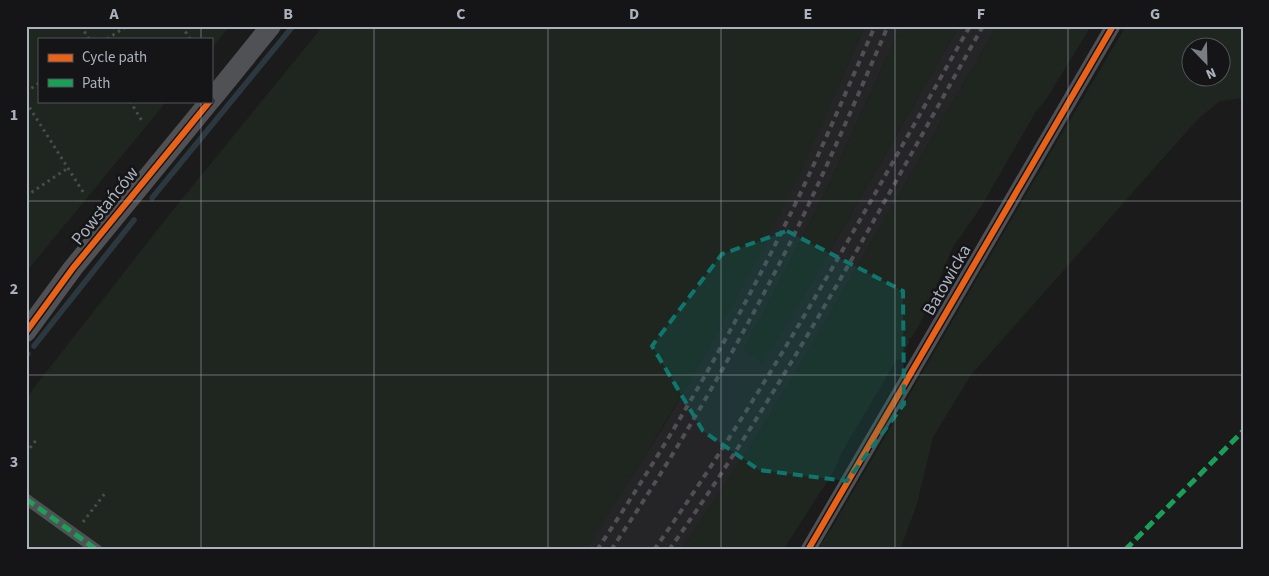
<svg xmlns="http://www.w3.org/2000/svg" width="1269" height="576" font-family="'Source Sans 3',sans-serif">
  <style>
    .built { fill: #252528 }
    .green { fill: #1e261f; fill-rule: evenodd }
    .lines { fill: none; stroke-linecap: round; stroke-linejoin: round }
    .stream { stroke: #2c383f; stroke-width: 5.5 }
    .path { stroke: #4b4c4f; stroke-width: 3; stroke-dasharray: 2.5 4; stroke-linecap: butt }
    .pedestrian { stroke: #4f5155; stroke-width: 11 }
    .minor { stroke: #4f5155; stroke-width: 15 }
    .tertiary { stroke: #4f5155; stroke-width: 20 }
    .rail { stroke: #4f5054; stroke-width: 4; stroke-dasharray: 6 5; stroke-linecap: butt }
    .quiet { stroke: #1a9f57; stroke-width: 5; stroke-dasharray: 10 5; stroke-linecap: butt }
    .cycleway-casing { stroke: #151518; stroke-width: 9 }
    .cycleway { stroke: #ea6118; stroke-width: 6 }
    .marked { fill: #0f766e; fill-opacity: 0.2; stroke: #0f766e; stroke-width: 4; stroke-dasharray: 10 6; stroke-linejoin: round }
    .grid { fill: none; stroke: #acb2bd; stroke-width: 1; stroke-opacity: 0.55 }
    .labels { text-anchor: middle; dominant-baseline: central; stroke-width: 5; stroke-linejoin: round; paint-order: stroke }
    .street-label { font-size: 18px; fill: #acb2bd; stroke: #151518 }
    .neatline { fill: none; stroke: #acb2bd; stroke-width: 2 }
    .grid-label { font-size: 16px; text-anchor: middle; font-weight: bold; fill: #acb2bd }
  </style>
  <rect width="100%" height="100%" fill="#1b1b1c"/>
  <path class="built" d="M865 26H901L823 197 744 350 763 362 817 273 959 26H997L793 377 750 447 681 550H585L665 424 721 326 800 172Z"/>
  <path class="green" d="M26 26H230L211 49V39H39V101H167L26 272Z
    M323 26H865C843 75 823 124 800 172 739 303 664 429 585 550H26V398L168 216Z
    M901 26H959L817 273 763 363 744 350 823 197Z
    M997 26H1091L1047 98 1035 113 981 207 953 247 920 324 911 338H909V343L900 360 897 359 841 454 834 471 783 550H681L750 447 793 377Z
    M1126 26H1243V98L1220 101 1197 120 971 375 933 437 917 504 900 550H817L830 531 1049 155ZM1192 48H1222V78H1192Z"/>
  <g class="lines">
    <path class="stream" d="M152 198 293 26
      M34 346 134 220
      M26 357 28 354"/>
    <path class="path" d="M81 26 89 39
      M182 26 190 39
      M107 39 127 26
      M26 92 39 83
      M130 101 142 121
      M26 102 85 195
      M26 196 68 168
      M26 263 27 264
      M26 453 37 439
      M83 522 106 492"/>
    <path class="pedestrian" d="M26 499 97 550"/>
    <path class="minor" d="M808 550 1113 26"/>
    <path class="tertiary" d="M211 100 271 26
      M26 332 73 268 210 101"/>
    <path class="rail" d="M597 550C666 447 728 340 783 229 816 163 845 94 875 26
      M611 550C680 448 740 342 795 233 828 165 858 95 888 26
      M654 550C772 383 869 203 970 26
      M669 550C787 384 883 203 983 26"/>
    <path class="quiet" d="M26 499 97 550
      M1125 550 1243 431"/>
    <defs>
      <path id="cycleway" d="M26 332 73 268 210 101
        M808 550 1113 26"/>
    </defs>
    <use href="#cycleway" class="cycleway-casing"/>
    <use href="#cycleway" class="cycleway"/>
  </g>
  <path class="marked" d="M787 231 903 291 904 404 847 481 759 470 703 431 652 346 722 254Z"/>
  <path class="grid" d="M201 26V39M374 26V550M548 26V550M721 26V550M895 26V550M1068 26V550M201 101V550M26 201H1243M26 375H1243"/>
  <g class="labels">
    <g class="street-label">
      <text transform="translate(105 206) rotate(-51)">Powstańców</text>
      <text transform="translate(947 280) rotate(-60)">Batowicka</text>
    </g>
  </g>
  <rect width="1269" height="576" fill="none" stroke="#151518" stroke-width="55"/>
  <rect x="38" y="38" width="175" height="65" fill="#151518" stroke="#51545a"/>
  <rect x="48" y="54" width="25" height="8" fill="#ea6118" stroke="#51545a"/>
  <text x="82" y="62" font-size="15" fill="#acb2bd">Cycle path</text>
  <rect x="48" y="79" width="25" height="8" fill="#1a9f57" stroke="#51545a"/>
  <text x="82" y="88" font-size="15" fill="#acb2bd">Path</text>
  <g transform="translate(1206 62) rotate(157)"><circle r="24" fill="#151518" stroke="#51545a"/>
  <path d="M0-4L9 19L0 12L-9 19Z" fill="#797d85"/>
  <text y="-8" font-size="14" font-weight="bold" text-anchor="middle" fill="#acb2bd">N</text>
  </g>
  <rect x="28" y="28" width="1214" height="520" class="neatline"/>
  <g class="grid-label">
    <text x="114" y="19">A</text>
    <text x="288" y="19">B</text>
    <text x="461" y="19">C</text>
    <text x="634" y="19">D</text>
    <text x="808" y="19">E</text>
    <text x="981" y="19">F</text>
    <text x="1155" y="19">G</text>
    <text x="14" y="120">1</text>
    <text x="14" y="294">2</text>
    <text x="14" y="467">3</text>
  </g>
</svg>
